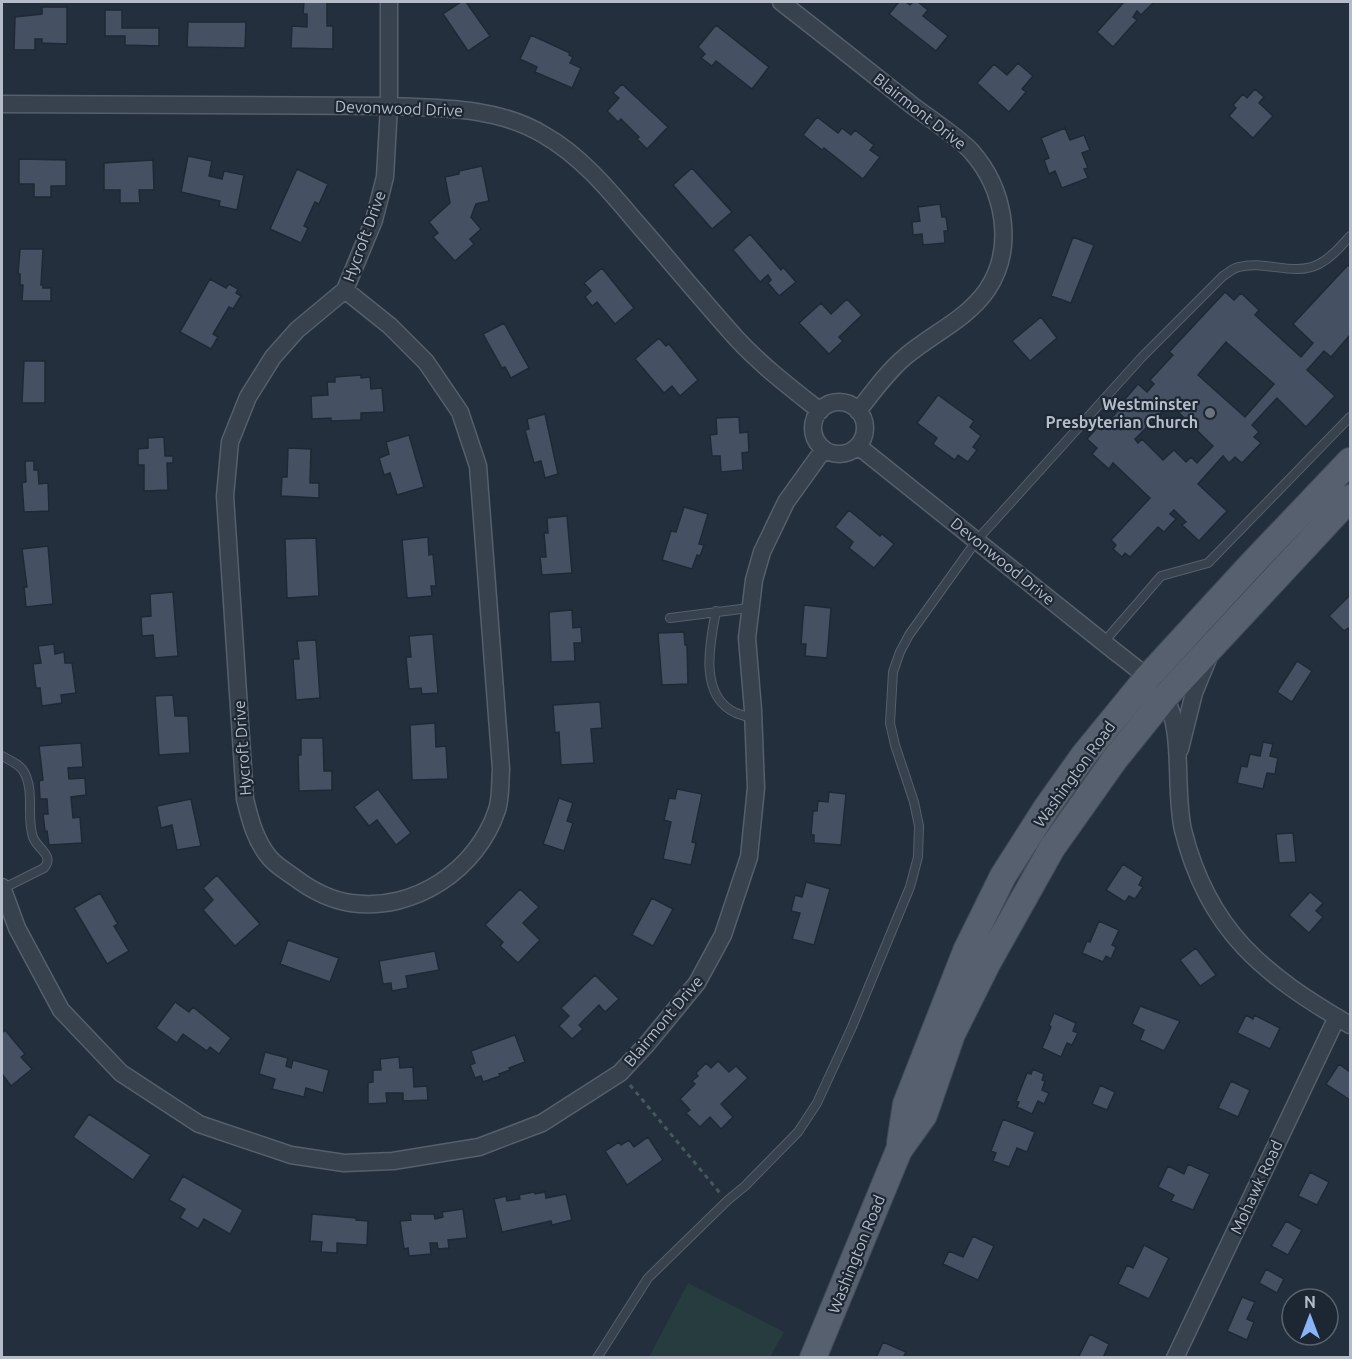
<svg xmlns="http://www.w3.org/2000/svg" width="1352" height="1359" font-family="Ubuntu,sans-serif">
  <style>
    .green { fill: #263c3f }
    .building { fill: #455162; stroke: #1f2835; stroke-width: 1.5; fill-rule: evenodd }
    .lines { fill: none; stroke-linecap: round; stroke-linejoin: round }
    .service-casing { stroke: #565f6c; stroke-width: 10 }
    .minor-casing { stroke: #565f6c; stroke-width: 19 }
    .primary-casing { stroke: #414a57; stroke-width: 28 }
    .path { stroke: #44595c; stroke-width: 3; stroke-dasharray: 4.5 4.5; stroke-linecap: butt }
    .service { stroke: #38414e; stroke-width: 8 }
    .minor { stroke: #38414e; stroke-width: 16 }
    .primary { stroke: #56606e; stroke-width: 26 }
    .worship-dot { fill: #6b7280; stroke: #1d2633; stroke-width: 2 }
    .labels { text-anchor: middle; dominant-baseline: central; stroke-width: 4.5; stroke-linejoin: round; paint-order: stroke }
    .street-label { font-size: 16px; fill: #b4bcc9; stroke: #1d2633 }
    .poi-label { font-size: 16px; font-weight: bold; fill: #b4bcc9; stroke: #1d2633; text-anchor: end }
  </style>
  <rect width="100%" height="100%" fill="#242f3e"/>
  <path class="green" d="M688 1283 784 1332 770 1357H649Z"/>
  <path class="building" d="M304 2H327V26H333V49L291 48 292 26 307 27V14H303Z
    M461 2H466L490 36 468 51 443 14Z
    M899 2H906L910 5 913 2H918L928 10 923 16 948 36 936 51 889 14Z
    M1124 2H1154L1141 15 1137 11 1133 17 1137 20 1113 47 1097 32Z
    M42 7H67V44L42 43V39H35V50H14L15 17 42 14Z
    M105 10H122V28H159V46L125 45V36H105Z
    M188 22H246L245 48 187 47Z
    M716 25 769 67 752 89 716 61 712 66 701 58 705 54 698 47Z
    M531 35 570 53 569 55 573 57 570 63 581 68 572 88 535 72 537 67 520 59Z
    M1018 63 1033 76 1022 89 1026 92 1009 112 977 83 994 64 1007 75Z
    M622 84 668 127 647 149 637 139 639 137 621 119 618 122 607 111 619 98 613 93Z
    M1255 89 1264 97 1259 103 1273 116 1253 138 1229 116 1236 108 1233 105 1243 94 1247 98Z
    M817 117 838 133 842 128 851 135 855 130 874 145 870 150 880 157 863 179 824 148 822 150 803 135Z
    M1065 128 1070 140 1084 135 1090 150 1082 153 1088 168 1084 169 1088 178 1062 188 1055 171 1049 174 1044 160 1049 158 1041 138Z
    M188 156 212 161 209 176 222 179 224 171 244 175 237 210 219 206 220 201 181 192Z
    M19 159 66 160V186H51V197H34V184H19Z
    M153 160 154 190H139L140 203H120V190H104V163Z
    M482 166 489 201 476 204 471 217 481 229 470 239 474 244 455 261 433 237 438 233 429 222 450 203 445 177 459 174V171Z
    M692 168 732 212 712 229 673 185Z
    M297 169 328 184 319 204 315 202 304 226 308 228 301 243 270 229Z
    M940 204 942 217H946L948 231H944L945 243 923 245 922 234 913 235 912 222 920 221 918 207Z
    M750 234 781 270 783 267 796 282 779 296 768 283 771 280 768 275 760 282 733 250Z
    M1073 237 1094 245 1071 303 1051 296Z
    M20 249H43L41 285H43V288H51V301H22L23 285H20V274H18Z
    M1348 265 1350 267V335L1331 357 1324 351 1307 370 1335 396 1306 427 1277 398 1252 425 1259 432 1254 437 1261 443 1242 463 1235 457 1229 463 1223 456 1198 484 1227 511 1199 541 1182 525 1186 522 1174 510 1170 514 1176 519 1164 532 1158 527 1130 557 1125 553 1122 557 1113 549 1116 545 1111 540 1150 498 1113 463 1109 469 1092 454 1097 448 1087 439 1101 423 1104 426 1127 401 1125 399 1138 384 1147 392 1154 384 1150 380 1173 355 1169 352 1225 292 1234 300 1241 293 1259 310 1255 315 1301 357 1313 343 1293 324ZM1226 342 1274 384 1245 417 1198 375ZM1170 404 1213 446 1197 463 1191 457 1186 462 1174 450 1163 460 1142 439 1138 443 1135 439Z
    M602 268 634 308 615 324 597 302 592 306 585 297 591 291 584 283Z
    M210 279 226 288 229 284 238 289 236 293 241 296 233 309 229 307 213 334 218 337 211 349 180 332Z
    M847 299 862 315 839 337 843 341 829 354 799 323 821 303 831 314Z
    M1041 317 1057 338 1030 361 1012 341Z
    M504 323 529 368 511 378 505 367 502 368 483 334Z
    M659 338 666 346 669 344 698 380 680 396 672 386 664 393 635 359Z
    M24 361H45V403H22Z
    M361 375V378L370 377 371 389 382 388 384 412 361 413V420L331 421V418L312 419 311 396 328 395 327 382H335V377Z
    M938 395 974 421 970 427 981 436 973 447 977 450 968 462 958 455 955 460 933 444 937 438 917 423Z
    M545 414 558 474 545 478 541 461 534 463 525 430 529 429 527 419Z
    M739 417 740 433 748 432 749 452 742 453 743 470 721 472 720 456H712L710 435 717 434 716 418Z
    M409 435 424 487 397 495 390 473 384 475 379 458 389 454 386 442Z
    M164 437 165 456H173V463H167L168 490 144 491V465H138V449L148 448V438Z
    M288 448 311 449 310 483H319V498L281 496 282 477H287Z
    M25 461H34V470H38L39 484 48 483 49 511 24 512 22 483 26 482Z
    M684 507 708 514 699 544 704 545 700 556 697 555 692 569 662 560 671 531 676 532Z
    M849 510 880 536 882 534 894 544 874 568 849 548 853 542 835 527Z
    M567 516 572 573 542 575 540 557H546L544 533H548L547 518Z
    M428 537 429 555 433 554 436 586H431L432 596 407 598 402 540Z
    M316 538 319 596 287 598 285 539Z
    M48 546 53 604 26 607 24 587H27L22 549Z
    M173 592 178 656 155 658 153 635 142 636 141 617 151 616 150 594Z
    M1350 595V631L1348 628 1344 631 1329 616Z
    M804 605 831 608 827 658 805 656 806 644H801Z
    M572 610 573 628 581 627 582 643H574L575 661 551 662 549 612Z
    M684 632 685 645H687L688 684 662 685 658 633Z
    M433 634 438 693 422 694 421 688 409 689 406 657H411L409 636Z
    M316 640 320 698 296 700 293 659H299L297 641Z
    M54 644 55 654 64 652 65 663H72L76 693 61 695 62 703 42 706 40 688H36L33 664 41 663 38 646Z
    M1297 661 1312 671 1292 702 1277 692Z
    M173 695 175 716H188L190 753 159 755 155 696Z
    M600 702 602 728 591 729 594 763 561 765 559 732 555 733 553 705Z
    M435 723 436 747 446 746 448 779 412 780 410 725Z
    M301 738H323L324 771H332V790L299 791 298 755H301Z
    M1263 742 1273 744 1270 756 1278 758 1275 774 1267 773 1263 789 1237 783 1241 766 1247 767 1250 754 1260 756Z
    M81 743 83 767 68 768 69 779 85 778 86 795 71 797 73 818 80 817 82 843 49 845 47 831H45L43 814H48L47 799H40L39 781 43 780 39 746Z
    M378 789 411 833 396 845 377 820 369 826 354 807Z
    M677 789 702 794 692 842 696 843 691 865 663 859 671 822 664 820 669 798 675 799Z
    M829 792 846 794 841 845 814 843V835H811L813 811H817L818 801 828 802Z
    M559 798 573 803 567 821 573 823 564 851 543 844Z
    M191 799 201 846 177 850 172 825 161 828 157 806Z
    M1293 833 1296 862 1279 863 1276 834Z
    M1123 864 1143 877 1139 885 1143 887 1135 899 1129 896 1125 902 1106 890Z
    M217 875 260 924 235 946 203 910 213 900 203 888Z
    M806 882 830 889 814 945 792 939 800 913 791 911 795 895 802 897Z
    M520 889 539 907 523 923 540 940 518 963 500 946 503 942 485 925Z
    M1310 892 1323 903 1316 911 1323 917 1309 933 1289 915Z
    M100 893 118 924 114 926 129 951 107 964 74 908Z
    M652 898 673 909 653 946 632 935Z
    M1099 921 1119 930 1112 945 1116 947 1111 959 1106 956 1103 962 1082 953 1087 941 1090 942Z
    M288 940 339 958 330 982 280 964Z
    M1196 948 1216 975 1200 986 1180 960Z
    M435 951 439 970 406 976 408 988 392 991 391 983 383 984 379 961Z
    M595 975 619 999 605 1012 599 1005 579 1025 583 1029 572 1039 559 1026 569 1016 561 1008Z
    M175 1002 189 1012 193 1007 231 1038 219 1054 210 1047 207 1051 183 1034 177 1043 156 1028Z
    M1140 1006 1180 1021 1164 1051 1140 1040 1144 1030 1132 1024Z
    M1054 1013 1076 1023 1073 1031 1078 1033 1072 1045 1067 1043 1061 1057 1042 1048 1051 1027 1049 1025Z
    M1246 1015 1253 1019 1254 1015 1280 1028 1270 1049 1237 1033Z
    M2 1030 3 1032 5 1030 25 1054 21 1057 32 1069 11 1086 2 1074Z
    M515 1035 525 1062 509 1068 510 1070 499 1074 500 1076 483 1082 481 1076 475 1078 470 1065 475 1063 471 1051Z
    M265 1052 288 1058 286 1066 291 1068 293 1060 329 1070 323 1093 306 1088 304 1097 272 1089 275 1079 259 1074Z
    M399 1057 400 1068 413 1067 414 1087 427 1086 428 1100 403 1101V1093H386L387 1103 368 1104V1083L373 1082V1070H381L380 1059Z
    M718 1061 729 1072 736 1066 748 1078 721 1104 733 1117 721 1129 710 1117 700 1127 686 1113 690 1110 680 1099 695 1084 692 1081 698 1076 696 1073 706 1063 711 1068Z
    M1339 1064 1350 1072V1100L1326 1084Z
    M1033 1069 1044 1074 1042 1080 1045 1081 1042 1090 1049 1093 1044 1104 1038 1101 1032 1114 1017 1107 1019 1102 1016 1101 1027 1073 1031 1074Z
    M1231 1081 1250 1090 1238 1117 1218 1108Z
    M1100 1085 1115 1092 1107 1110 1092 1104Z
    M89 1114 151 1155 133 1180 73 1137Z
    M1003 1119 1035 1132 1027 1152 1017 1148 1009 1167 993 1161 996 1153 991 1151Z
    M648 1137 663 1160 627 1185 605 1151 619 1142 621 1145 629 1140 634 1147Z
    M1188 1164 1210 1174 1193 1210 1171 1201 1174 1195 1158 1187 1168 1166 1184 1174Z
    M1310 1172 1329 1182 1317 1205 1298 1196Z
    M183 1176 243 1210 230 1234 204 1219 198 1229 180 1218 185 1209 169 1200Z
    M534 1192 535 1194 545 1192 546 1198 566 1194 572 1220 552 1225 551 1221 502 1232 494 1199 506 1196 507 1201 520 1199 519 1195Z
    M463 1209 467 1238 448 1240 449 1248 438 1249 437 1243H430L431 1254 409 1256 408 1248 404 1249 400 1221 411 1220 410 1214H434L435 1219 443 1217 442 1212Z
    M312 1214 356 1218V1220L368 1221 367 1245 337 1243V1253L321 1252 322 1242 310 1241Z
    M1286 1221 1302 1230 1288 1255 1271 1246Z
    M973 1236 994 1246 978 1280 943 1264 949 1251 963 1257Z
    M1144 1245 1169 1258 1149 1299 1118 1284 1127 1265 1133 1268Z
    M1266 1269 1284 1279 1277 1293 1259 1283Z
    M1242 1297 1255 1302 1247 1319 1254 1322 1247 1340 1227 1331Z
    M1090 1334 1109 1344 1103 1358H1078Z
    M883 1342 906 1352 903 1358H876Z"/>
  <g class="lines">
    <defs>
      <path id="service" d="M716 611C710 642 698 696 736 713 741 715 748 717 754 718
        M670 618 749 608
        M1103 643 1161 576 1208 563 1350 417
        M2 756C9 760 20 764 24 772 35 792 26 817 33 837 37 849 55 855 44 868L2 889
        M597 1358 648 1278 728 1200 745 1186 798 1132 817 1103 852 1027 910 887 918 857 919 826 914 802 895 745 890 723 893 672 900 652 909 635 977 540 1142 357 1223 276C1228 273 1233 268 1239 267 1265 260 1294 277 1319 264 1332 257 1340 247 1350 236"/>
      <path id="minor" d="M781 2C825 36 869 71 913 106 929 118 958 137 971 151 1004 188 1016 247 987 290 967 319 932 334 906 356 887 372 873 392 858 411
        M2 104 389 106C442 108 498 107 544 135 581 156 609 190 636 222 670 261 703 301 737 339 762 366 791 388 820 411
        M345 290 390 326 426 362 460 412 478 466 501 769C500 782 501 798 497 810 477 870 414 912 351 903 330 900 311 890 294 877 286 871 275 865 269 857 255 840 250 819 245 799L225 496 230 442 248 397 273 357 297 330Z
        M345 290 374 220 385 177 389 106V2
        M813 428a26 26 0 1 1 52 0a26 26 0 1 1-52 0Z
        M858 446 1108 646C1124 659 1156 681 1166 699 1184 734 1174 790 1183 830 1208 931 1264 975 1350 1025
        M1180 749 1194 693 1208 659
        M2 887 17 928 61 1010 121 1073 199 1124 291 1155 344 1163 393 1161 479 1147 542 1123 620 1073 647 1044 697 983 723 935 749 857 756 788 753 710 747 638 754 580 762 552 786 502 824 449
        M1175 1358 1337 1017"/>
      <path id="primary" d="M900 1143 906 1104 966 951 1003 876 1047 807 1084 755 1147 678 1250 566 1350 461
        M813 1358 899 1150 924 1115 952 1034 987 964 1052 848 1115 759 1165 697 1350 498"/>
    </defs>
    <use href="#service" class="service-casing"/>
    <use href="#minor" class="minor-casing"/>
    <use href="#primary" class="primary-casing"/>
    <path class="path" d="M630 1085 720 1193"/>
    <use href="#service" class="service"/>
    <use href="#minor" class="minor"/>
    <use href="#primary" class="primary"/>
  </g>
  <circle class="worship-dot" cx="1210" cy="413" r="6"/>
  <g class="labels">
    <g class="street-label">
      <text transform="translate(399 108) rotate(2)">Devonwood Drive</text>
      <text transform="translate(920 111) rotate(38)">Blairmont Drive</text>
      <text transform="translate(364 236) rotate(-70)">Hycroft Drive</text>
      <text transform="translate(1003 561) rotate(39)">Devonwood Drive</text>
      <text transform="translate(242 748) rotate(-94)">Hycroft Drive</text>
      <text transform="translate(1074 774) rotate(-54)">Washington Road</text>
      <text transform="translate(663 1021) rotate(-50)">Blairmont Drive</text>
      <text transform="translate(1256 1187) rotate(-65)">Mohawk Road</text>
      <text transform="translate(856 1254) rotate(-68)">Washington Road</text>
    </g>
    <g class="poi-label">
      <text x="1198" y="404">Westminster<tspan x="1198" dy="18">Presbyterian Church</tspan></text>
    </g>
  </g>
  <rect width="1352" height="1359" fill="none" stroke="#b4bcc9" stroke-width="6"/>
  <g transform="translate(1310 1317)"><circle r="28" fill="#1d2633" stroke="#59626f" stroke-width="1.5"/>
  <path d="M0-4.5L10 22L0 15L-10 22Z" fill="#8ab4f8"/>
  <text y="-9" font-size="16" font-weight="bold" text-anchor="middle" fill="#b4bcc9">N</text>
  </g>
</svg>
